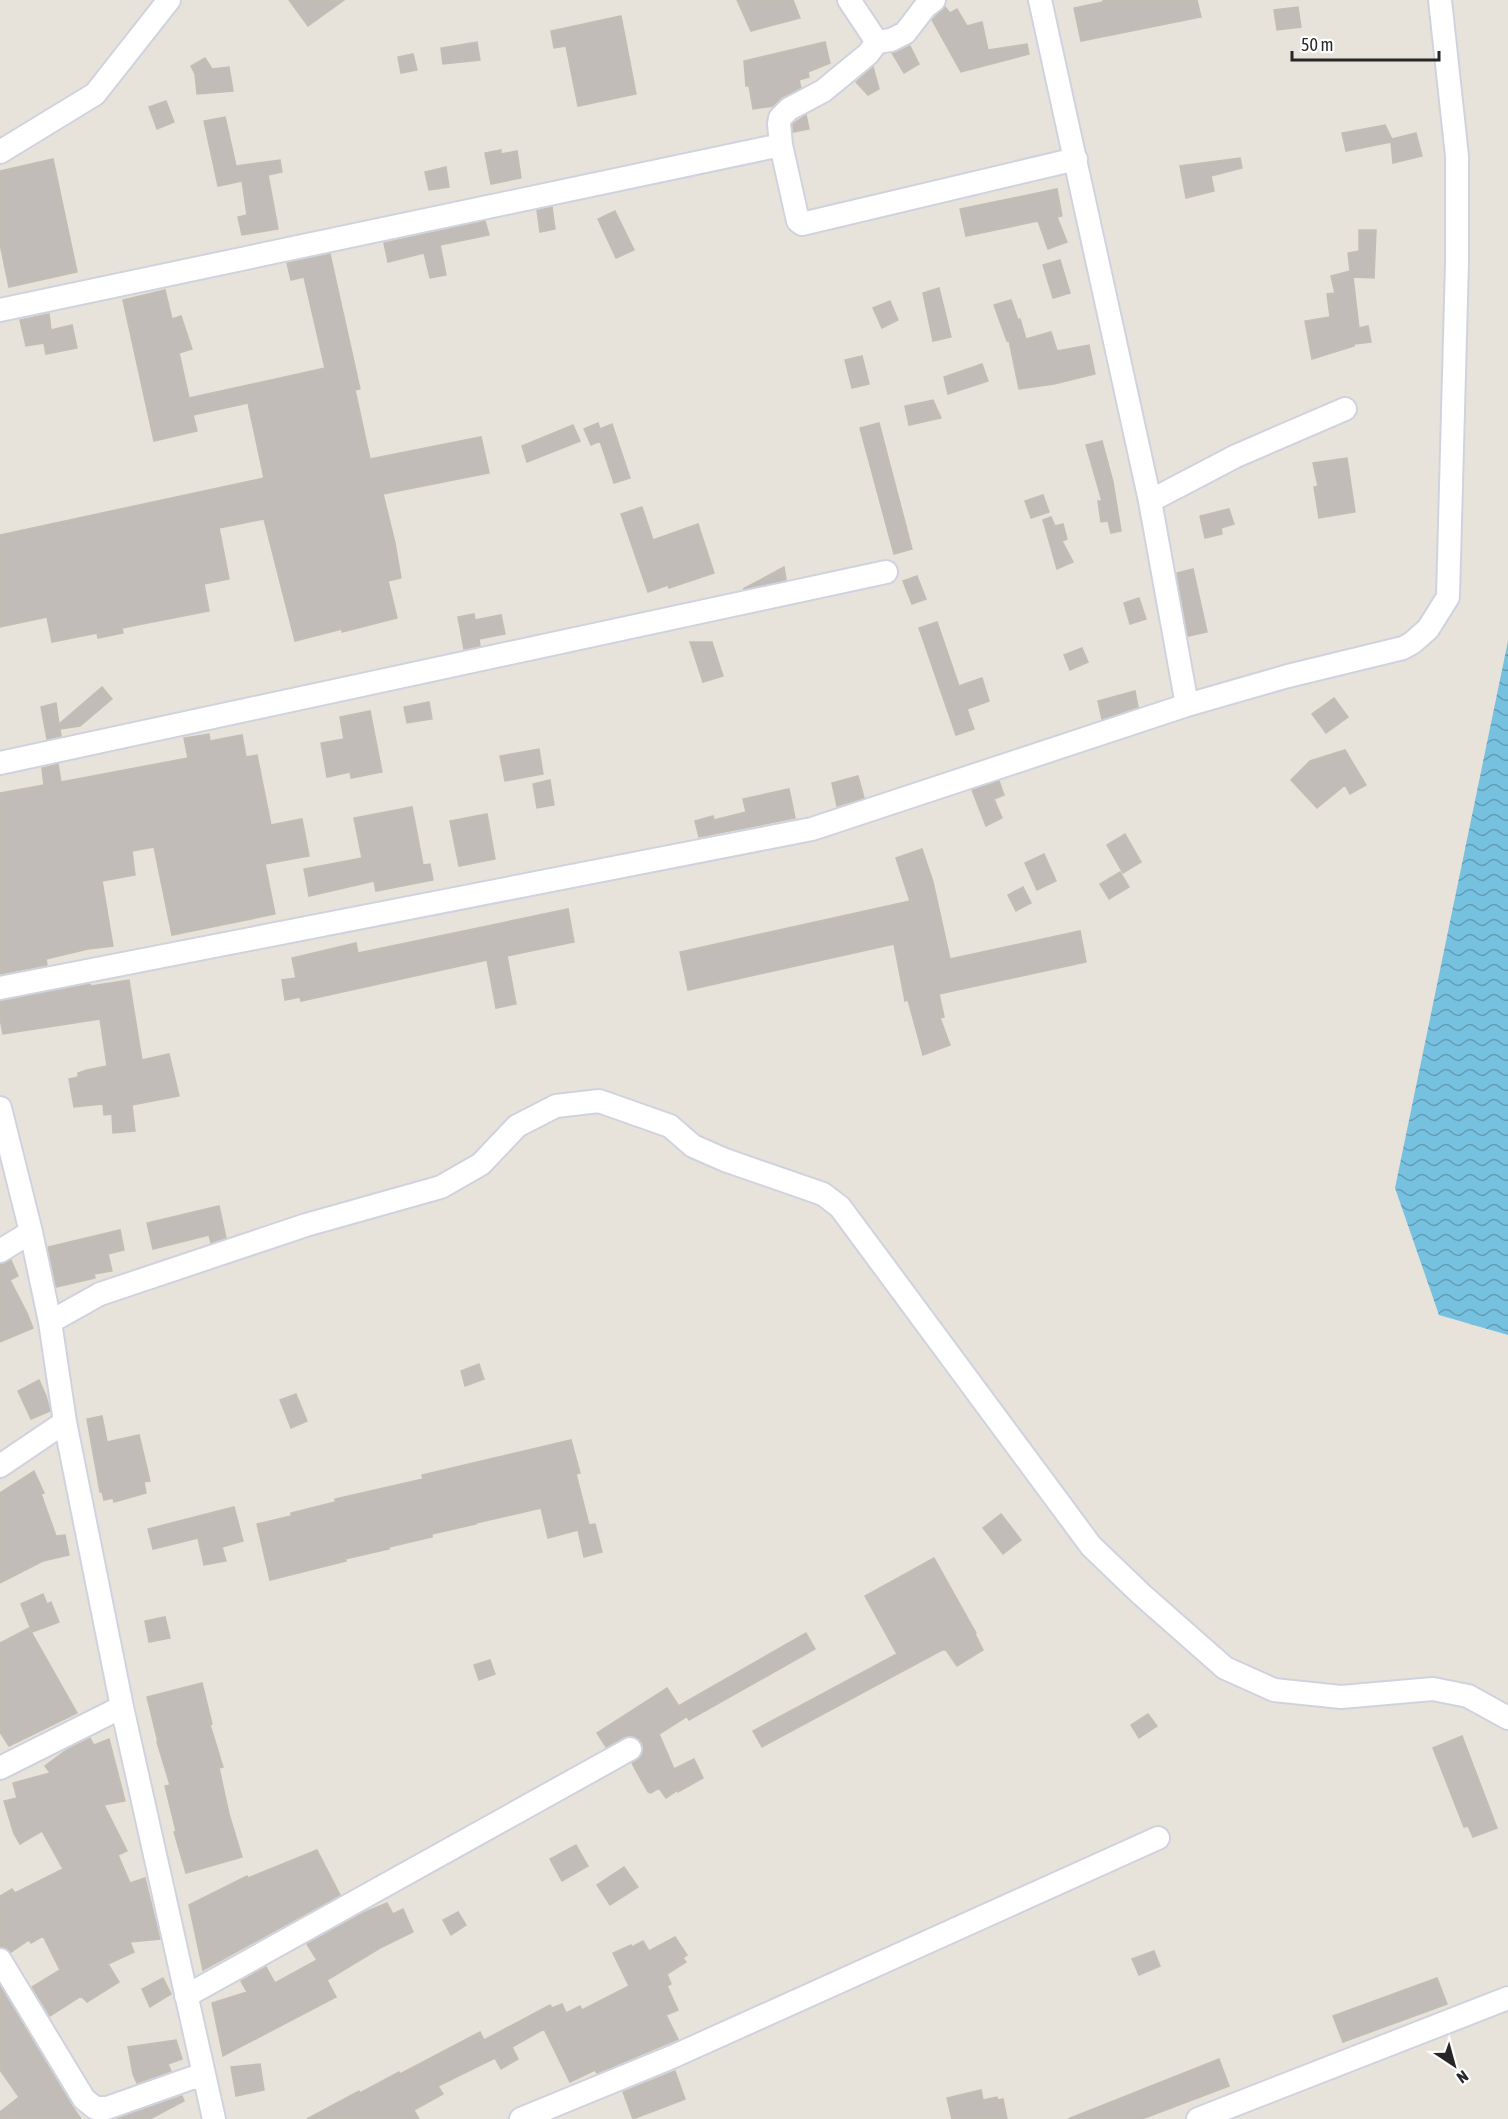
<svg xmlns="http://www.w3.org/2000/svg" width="1508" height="2119" font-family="'Asap Condensed',sans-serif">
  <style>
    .water { fill: url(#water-waves) }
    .building { fill: #c1bcb7; stroke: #c3beb4; stroke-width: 1.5 }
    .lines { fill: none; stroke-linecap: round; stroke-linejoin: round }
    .minor-casing { stroke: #d0d2df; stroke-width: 26 }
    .minor { stroke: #fff; stroke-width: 22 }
  </style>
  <defs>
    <pattern id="water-waves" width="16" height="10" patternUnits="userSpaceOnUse" patternTransform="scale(1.5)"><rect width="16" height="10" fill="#77c1e0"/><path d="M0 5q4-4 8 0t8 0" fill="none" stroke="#629db6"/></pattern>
  </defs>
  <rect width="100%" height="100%" fill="#e8e3da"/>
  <path class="water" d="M1508 641V1335L1439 1315 1395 1188Z"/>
  <path class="building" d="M289 0H344L308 26Z
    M737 0H793L800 18 751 31Z
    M1103 0H1197L1201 17 1081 41 1074 8 1103 2Z
    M945 7 950 13 957 9 967 26 982 22 988 50 1027 44 1029 54 961 72 932 20Z
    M1298 7 1301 27 1277 30 1274 10Z
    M621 16 636 94 578 106 566 46 554 48 551 31Z
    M477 42 480 60 443 64 441 48Z
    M825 42 830 63 808 72 809 77 799 80 801 88 782 97 773 106 753 109 749 86H746L744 61Z
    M910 46 919 64 904 73 892 53Z
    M413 54 417 70 401 73 398 57Z
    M205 58 212 69 229 67 233 91 197 94 195 74 191 66Z
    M873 67 879 89 868 95 856 82Z
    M166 101 174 122 157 129 149 107Z
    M806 115 809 129 793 132V124Z
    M225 117 236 166 280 160 282 172 268 175 278 229 242 235 238 217 247 215 242 181 218 186 204 121Z
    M1385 125 1392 139 1416 133 1422 156 1393 163 1391 142 1346 151 1342 133Z
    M501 150V154L517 151 521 178 491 184 485 153Z
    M1240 158 1242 168 1211 176 1214 191 1186 198 1180 166Z
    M53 159 77 272 9 287 0 244V171Z
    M446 167 449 187 429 190 425 172Z
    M1057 189 1062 216 1057 217 1067 242 1048 249 1038 221 966 236 960 209Z
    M552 207 555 229 540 232 537 210Z
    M615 211 634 250 616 258 598 219Z
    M485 221 489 235 440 245 446 275 430 278 424 253 388 262 384 243Z
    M1359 230H1376L1374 278 1353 277 1359 328 1368 326 1371 342 1354 344V346L1312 359 1305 321 1330 317 1327 294 1335 293 1331 276 1350 271 1348 253 1359 251Z
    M330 254 360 389 355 390 370 459 481 437 489 473 383 494 395 543 401 578 388 581 397 618 342 632V629L295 641 264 519 219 528 229 579 204 584 209 611 122 628 123 633 98 638 97 633 52 642 47 617 0 627V535L264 478 248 403 193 415 197 431 154 441 123 300 165 290 172 319 181 316 192 349 179 353 189 398 325 368 304 277 291 280 287 263Z
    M1060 260 1070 293 1053 298 1043 265Z
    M939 288 951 337 933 341 923 293Z
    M1011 300 1018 320 1020 319 1026 339 1051 332 1057 351 1089 345 1095 374 1054 384 1019 389 1009 340 1007 341 994 305Z
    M890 301 898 320 882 328 873 308Z
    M49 314 51 330 72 325 77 348 46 354 44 343 26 346 20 320Z
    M862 356 869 384 852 388 845 360Z
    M982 364 988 381 948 394 944 377Z
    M933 400 941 418 909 425 905 406Z
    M598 423 600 429 612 424 630 478 614 483 600 441 591 445 584 429Z
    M879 423 912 549 894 554 860 428Z
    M573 425 580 441 527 462 522 446Z
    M1102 441 1113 482 1121 531 1111 533 1108 521 1101 522 1098 501H1102L1086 445Z
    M1347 458 1355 512 1319 518 1314 487 1318 486 1313 463Z
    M1043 495 1049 512 1031 518 1025 501Z
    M642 507 653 540 698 524 714 573 669 588 668 585 648 592 621 514Z
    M1229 509 1234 524 1221 528 1222 534 1205 538 1200 516Z
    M1051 517 1055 526 1063 524 1067 539 1062 541 1073 562 1057 569 1043 520Z
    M784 567 786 580 743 589Z
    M1193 569 1207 632 1188 636 1177 573Z
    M917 576 926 599 912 604 903 581Z
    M1139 598 1146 619 1130 624 1124 603Z
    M474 614 475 620 501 615 505 634 479 639 480 646 464 649 458 617Z
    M937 622 959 686 982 678 989 701 967 709 974 729 956 735 919 628Z
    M690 642H712L723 676 703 682Z
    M1082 648 1088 662 1070 670 1064 655Z
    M102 687 112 699 80 726 60 729 61 736 47 739 41 707 56 703 59 724Z
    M1135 691 1138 707 1102 719 1098 701Z
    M1334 698 1348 717 1326 733 1312 714Z
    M429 702 432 719 407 723 404 707Z
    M370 711 382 772 351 778 350 772 327 777 321 743 344 739 340 717Z
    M209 734 210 741 242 735 246 757 257 755 271 825 302 819 309 856 265 864 275 914 172 935 154 847 132 851 135 875 102 881 113 946 88 949 46 959 47 965 0 974V793L44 785 42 768 58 764 61 782 188 758 184 738Z
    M539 749 543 774 505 781 500 756Z
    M1345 750 1366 785 1350 794 1345 785 1317 808 1291 780 1310 761Z
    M858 776 864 798 837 806 832 783Z
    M550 780 554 805 537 808 533 784Z
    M999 781 1004 795 994 799 1002 818 986 826 972 790Z
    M789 789 795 818 699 837 695 821 713 816 714 820 746 812 743 799Z
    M412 807 423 865 430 864 433 880 376 891 374 881 309 896 304 869 362 858 354 818Z
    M487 814 495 859 459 866 450 821Z
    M1125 834 1141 862 1123 873 1107 845Z
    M922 849 933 882 950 959 1080 931 1086 962 939 994 944 1017 940 1018 950 1045 923 1055 908 1000 905 1001 894 944 688 990 680 952 910 901 896 858Z
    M1044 854 1056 881 1037 890 1025 863Z
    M1120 872 1129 887 1109 899 1100 884Z
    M1023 887 1031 903 1016 911 1008 895Z
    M568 909 574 942 507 956 516 1004 496 1008 487 960 301 1001 300 997 285 1000 282 980 296 978 292 958 356 943 358 953Z
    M129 980 142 1060 169 1054 179 1096 132 1105 135 1131 113 1133 112 1114 104 1115 103 1104 74 1107 69 1079 78 1077V1073L87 1070 107 1066 100 1019 3 1034 0 1019V1001L90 984 91 986Z
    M219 1206 226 1238 211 1243 209 1235 153 1249 147 1223Z
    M120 1230 124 1250 108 1254 112 1271 94 1274 95 1278 56 1287 48 1247Z
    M11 1260 18 1276 10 1280 27 1313 33 1328 0 1342V1264Z
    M479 1364 484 1379 465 1386 461 1371Z
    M39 1380 46 1396 50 1411 31 1419 18 1391Z
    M296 1394 307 1421 291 1428 280 1400Z
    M102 1416 107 1442 139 1435 150 1481 144 1482 146 1493 114 1502 113 1498 104 1500 102 1492H100L87 1419Z
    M571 1440 580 1473 576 1474 589 1525 595 1524 602 1552 584 1557 578 1530 548 1538 541 1508 476 1523V1524L432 1534V1537L389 1547V1549L345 1559 346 1561 270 1580 257 1524 291 1516V1513L335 1502V1499L423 1479 422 1475Z
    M34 1471 44 1493 41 1494 56 1536 65 1535 69 1555 43 1561 0 1583V1493Z
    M234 1507 243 1541 222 1547 226 1561 204 1565 198 1538 153 1549 148 1529Z
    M1001 1514 1021 1540 1003 1554 983 1528Z
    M934 1558 976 1633 975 1634 983 1650 957 1666 946 1650H942L762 1747 753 1731 897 1654 865 1596Z
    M43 1594 47 1604 51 1602 59 1622 32 1632 21 1604Z
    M165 1617 170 1638 149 1642 145 1621Z
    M29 1628 77 1713 9 1746 0 1732V1643Z
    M806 1633 815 1649 689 1720 680 1705Z
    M490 1660 495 1674 479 1680 474 1665Z
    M202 1683 212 1724 210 1725 223 1767 219 1768 229 1814 242 1857 186 1873 174 1832 176 1831 165 1786 170 1785 157 1742H158L147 1697Z
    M667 1688 686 1717 659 1734 674 1769 694 1759 703 1778 678 1792V1790L666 1798 659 1788 651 1793 648 1792 635 1769 632 1763 641 1756 643 1750 642 1743 637 1738 631 1736 624 1737 606 1747 597 1733Z
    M1148 1714 1157 1726 1139 1738 1131 1725Z
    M1462 1736 1497 1828 1473 1837 1468 1826 1464 1827 1433 1748Z
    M90 1738 94 1745 109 1739 125 1801 104 1805 127 1851 118 1855 130 1883 145 1878 160 1939 130 1942 134 1952 108 1964 119 1982 87 2002 81 1996 50 2016 32 1987 60 1970 43 1936 31 1943 29 1940 11 1952 6 1948 0 1947V1896L12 1889 15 1893 63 1869 42 1831 20 1844 14 1834 4 1801 17 1798 13 1783 50 1773 45 1766 68 1749Z
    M576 1845 588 1866 562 1881 550 1859Z
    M317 1850 340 1895 203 1970 189 1905 247 1876 248 1878Z
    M624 1867 638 1887 610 1905 597 1885Z
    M387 1903 393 1914 403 1909 413 1932 380 1948 327 1980 336 1997 223 2056 212 2003 247 1992 241 1981 266 1967 275 1983 317 1960 307 1944 363 1913Z
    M458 1912 466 1925 451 1935 443 1920Z
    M675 1937 687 1955 683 1958 686 1962 667 1974 671 1984 667 1986 678 2010 666 2015 678 2039 597 2073 595 2070 570 2082 544 2029 512 2047 518 2059 501 2069 495 2058 438 2086 443 2094 414 2110 419 2119H307L359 2091 360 2093 399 2072 400 2074 480 2032 484 2040 550 2005 552 2008 562 2004 566 2013 580 2006 582 2010 629 1986 613 1953 631 1945 632 1947 643 1941 649 1951Z
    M1154 1951 1160 1966 1139 1975 1132 1959Z
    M163 1978 171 1994 150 2007 142 1989Z
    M1437 1978 1447 2004 1343 2042 1333 2016Z
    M0 1986 72 2106 81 2119H0V2112L19 2097 0 2070Z
    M176 2040 182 2059 168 2064 171 2071 137 2083 133 2074 128 2047Z
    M1219 2059 1229 2086 1142 2119H1068Z
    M260 2064 264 2090 236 2096 231 2067Z
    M675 2071 685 2099 633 2119 623 2092Z
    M981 2090 983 2100 997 2097 998 2100 1003 2099 1007 2119H952L947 2098Z
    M182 2096 184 2101 150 2119H116Z"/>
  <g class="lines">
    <defs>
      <path id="minor" d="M849 0 877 42
        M1040 0 1150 501 1187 705
        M781 145 779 124 780 118 789 109 823 91 868 54 877 42 891 40 905 33 925 7 934 0
        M0 152 95 94 169 0
        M0 310 781 145 798 221 802 224 1076 159
        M1150 501 1236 456 1345 409
        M0 763 886 572
        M0 988 812 829 1187 705 1288 676 1403 648 1412 643 1428 629 1448 597 1457 262V156L1440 0
        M0 1108 31 1232 50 1322 65 1422 122 1707 214 2119
        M0 1251 31 1232
        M50 1322 100 1294 306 1225 441 1187 481 1164 517 1126 556 1106 599 1101 670 1126 693 1146 725 1160 823 1194 840 1207 1091 1546 1141 1594 1225 1668 1274 1690 1341 1697 1433 1689 1468 1696 1508 1718
        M0 1466 65 1422
        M0 1768 122 1707
        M0 1960 84 2099 95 2108H107L203 2074
        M186 1996 630 1749
        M521 2119 672 2057 1158 1838
        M1198 2119 1508 1998"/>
    </defs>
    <use href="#minor" class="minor-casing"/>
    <use href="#minor" class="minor"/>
  </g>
  <g transform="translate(1454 2065) rotate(144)" stroke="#ffffff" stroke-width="4.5" paint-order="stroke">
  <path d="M0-4.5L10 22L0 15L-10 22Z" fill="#272727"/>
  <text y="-9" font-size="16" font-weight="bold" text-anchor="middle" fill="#272727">N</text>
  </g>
  <path d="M1292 51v9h147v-9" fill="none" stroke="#272727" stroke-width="3"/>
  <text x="1301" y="51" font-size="18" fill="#272727" stroke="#ffffff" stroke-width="4.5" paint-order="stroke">50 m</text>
</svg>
